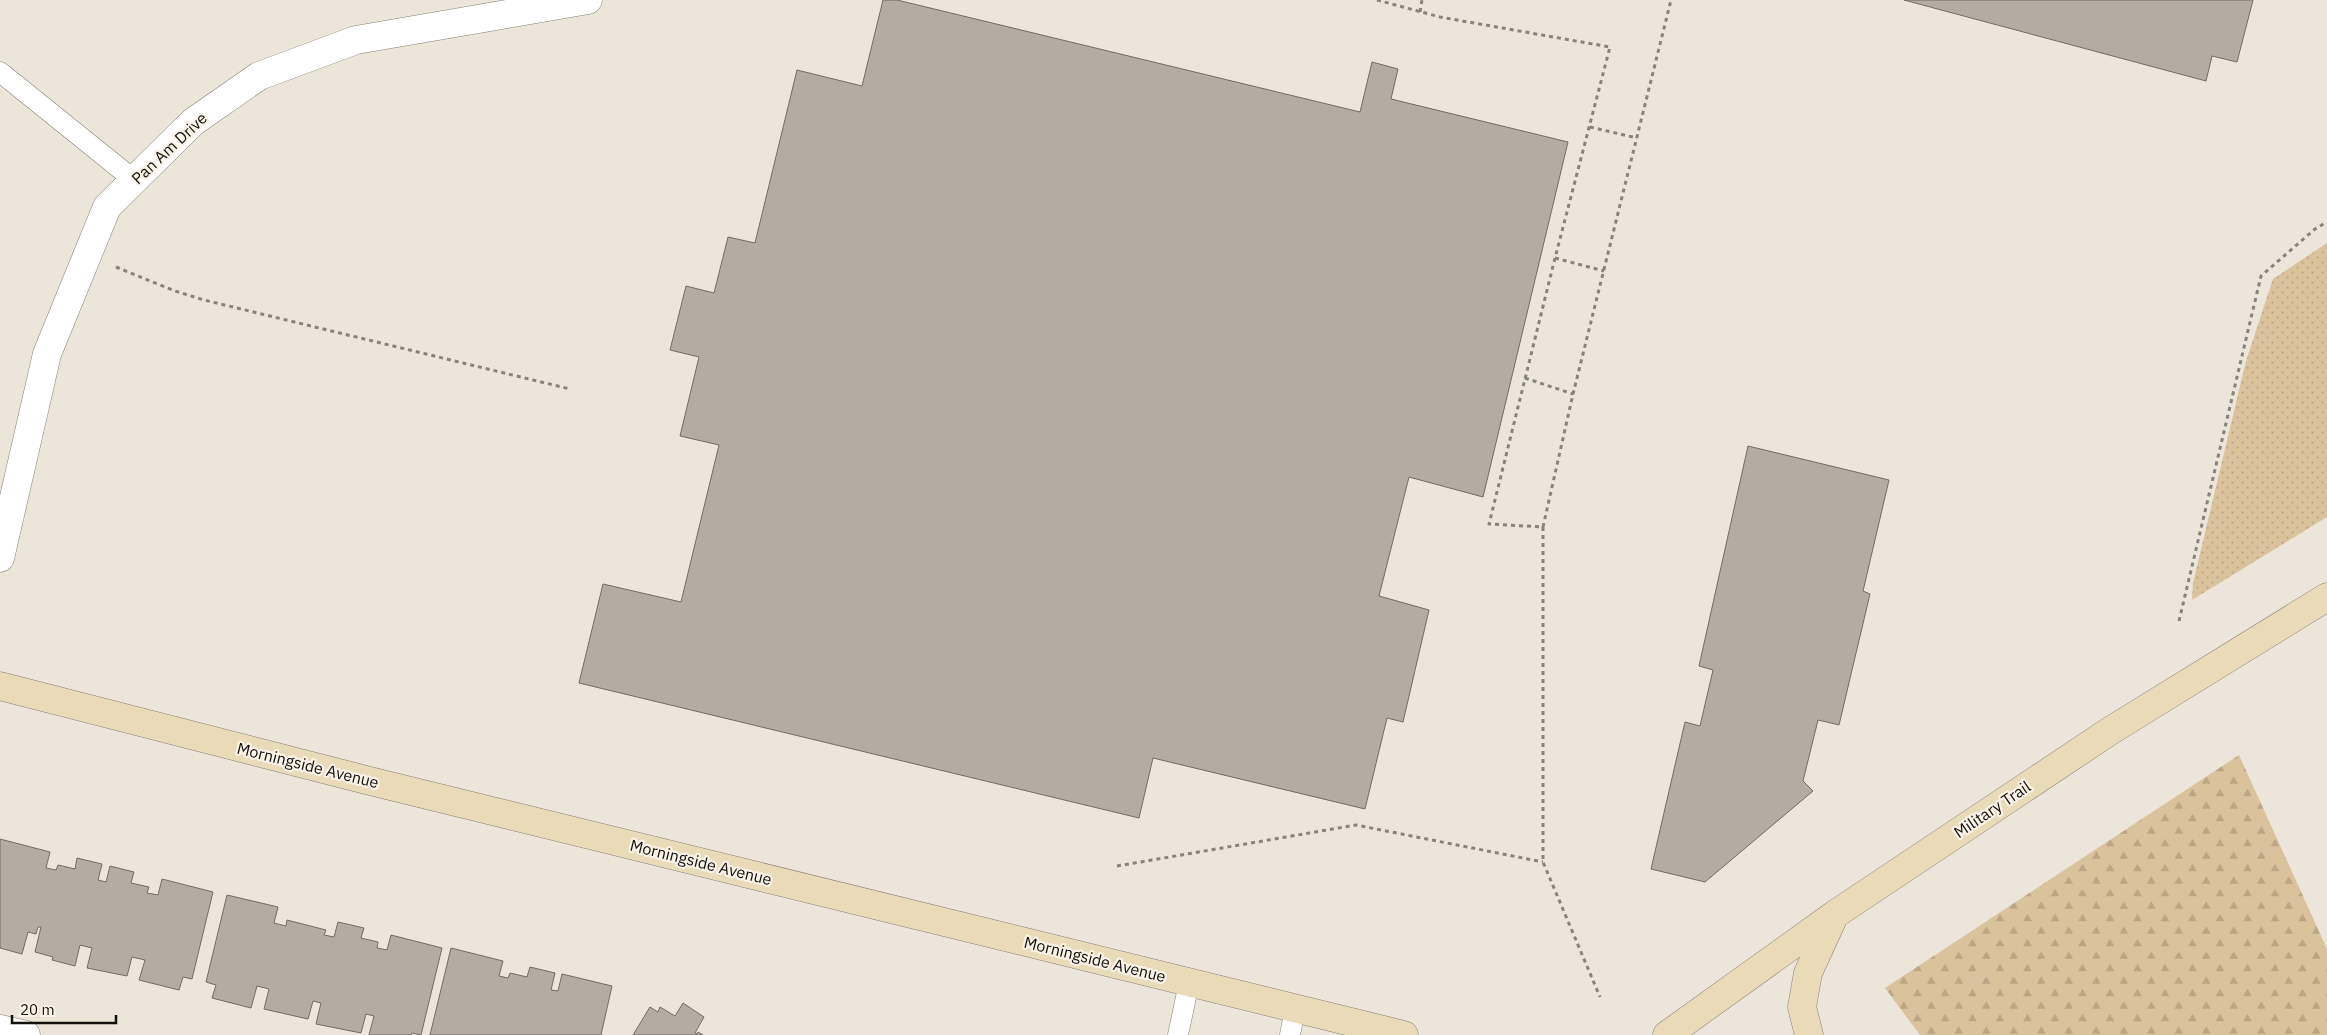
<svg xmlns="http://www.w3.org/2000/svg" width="2327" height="1035" font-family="'IBM Plex Sans',sans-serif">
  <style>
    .grass { fill: url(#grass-dots) }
    .forest { fill: url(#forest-firs) }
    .building { fill: #b3ada1; stroke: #726b61 }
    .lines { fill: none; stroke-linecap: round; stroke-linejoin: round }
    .lane-casing { stroke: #878176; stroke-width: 21 }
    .street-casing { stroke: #878176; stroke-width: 29 }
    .secondary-casing { stroke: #878176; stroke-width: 29 }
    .path { stroke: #87837b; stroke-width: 3; stroke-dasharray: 4 4; stroke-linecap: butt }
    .lane { stroke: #fff; stroke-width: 20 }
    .street { stroke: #fff; stroke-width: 28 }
    .secondary { stroke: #e9dab8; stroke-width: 28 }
    .labels { text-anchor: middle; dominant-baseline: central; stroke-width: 4.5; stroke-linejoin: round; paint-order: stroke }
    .street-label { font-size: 16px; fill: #13110d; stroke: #f9f2e6 }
  </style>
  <defs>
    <pattern id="grass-dots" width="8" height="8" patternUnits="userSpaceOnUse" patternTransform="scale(1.25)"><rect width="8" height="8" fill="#dac39c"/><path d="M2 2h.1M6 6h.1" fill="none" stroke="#baa685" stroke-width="1.8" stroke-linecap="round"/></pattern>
    <pattern id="forest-firs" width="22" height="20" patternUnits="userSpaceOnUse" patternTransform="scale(1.25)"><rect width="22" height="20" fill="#dac39c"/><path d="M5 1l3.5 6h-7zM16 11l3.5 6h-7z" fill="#baa685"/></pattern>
  </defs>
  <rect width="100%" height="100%" fill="#ece5d9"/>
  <path class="grass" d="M2327 243V517L2192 600 2193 583 2246 361 2273 279Z"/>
  <path class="forest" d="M2239 755 2327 949V1035H1920L1885 988Z"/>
  <path class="building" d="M883 0H897L1360 112 1372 62 1398 69 1391 99 1568 142 1483 497 1409 477 1379 596 1429 610 1403 722 1387 718 1365 809 1153 758 1139 818 579 683 603 584 681 602 719 445 680 436 699 357 670 350 686 286 714 293 728 237 755 243 797 70 862 86Z
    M1904 0H2253L2237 62 2212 56 2206 81Z
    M1748 446 1889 480 1863 591 1870 594 1839 725 1818 720 1803 781 1813 791 1705 882 1651 869 1685 722 1700 726 1713 670 1699 666Z
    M0 839 50 852 46 868 56 870 58 865 75 869 77 858 102 864 98 880 106 882 110 866 134 872 131 883 149 887 147 893 158 895 162 879 213 892 192 979 183 977 179 990 139 980 145 960 132 957 127 976 87 968 92 948 80 945 75 966 52 960 53 957 35 952 41 927H38L36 934 28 932 22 954 0 948Z
    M227 895 278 907 274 923 286 926 287 920 326 930 324 935 334 937 338 922 364 928 361 938 378 942 377 948 387 950 391 935 442 948 421 1035 412 1033 411 1035H369L374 1016 366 1014 361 1033 316 1024 321 1003 313 1001 308 1019 264 1009 269 989 257 986 251 1008 212 998 216 985 206 982Z
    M451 948 503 961 499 976 508 978 510 973 527 977 530 967 555 973 551 990 558 991 562 974 612 986 601 1035H430Z
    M683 1003 704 1017 695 1033 697 1034 698 1032 703 1035H633L650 1007 658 1012 660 1007 675 1016Z"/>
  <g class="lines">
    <defs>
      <path id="lane" d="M0 72 134 180
        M1178 1035 1189 983
        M1290 1035 1295 1009"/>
      <path id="street" d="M0 558 47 354 107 207 193 122 259 76 356 40 588 0
        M0 1029 26 1035"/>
      <path id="secondary" d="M0 686 370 781 1404 1035
        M1667 1035 1834 915 2110 731 2327 597
        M1809 1035 1802 1007 1808 973 1834 916"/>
    </defs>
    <use href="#lane" class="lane-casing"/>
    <use href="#street" class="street-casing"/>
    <use href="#secondary" class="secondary-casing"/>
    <path class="path" d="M1377 0 1440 17 1610 47 1555 258 1489 524 1543 527V862L1600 997
      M1420 12 1422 0
      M1590 127 1637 138
      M1555 258 1604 271
      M116 267 175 291 204 300 570 389
      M1525 378 1573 394
      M1543 527 1573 394 1671 0
      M2179 621 2261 276 2315 229 2327 222
      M1117 866 1356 825 1543 862"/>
    <use href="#lane" class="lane"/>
    <use href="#street" class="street"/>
    <use href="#secondary" class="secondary"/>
  </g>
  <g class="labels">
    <g class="street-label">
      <text transform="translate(169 148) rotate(-43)">Pan Am Drive</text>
      <text transform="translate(308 765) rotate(14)">Morningside Avenue</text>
      <text transform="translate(1992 809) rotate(-34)">Military Trail</text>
      <text transform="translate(701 862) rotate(14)">Morningside Avenue</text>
      <text transform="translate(1095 959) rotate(14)">Morningside Avenue</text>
    </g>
  </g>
  <path d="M12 1015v8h104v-8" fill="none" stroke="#13110d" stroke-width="2.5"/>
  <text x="20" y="1015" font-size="15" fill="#13110d" stroke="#f9f2e6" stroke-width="4" paint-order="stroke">20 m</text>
</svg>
